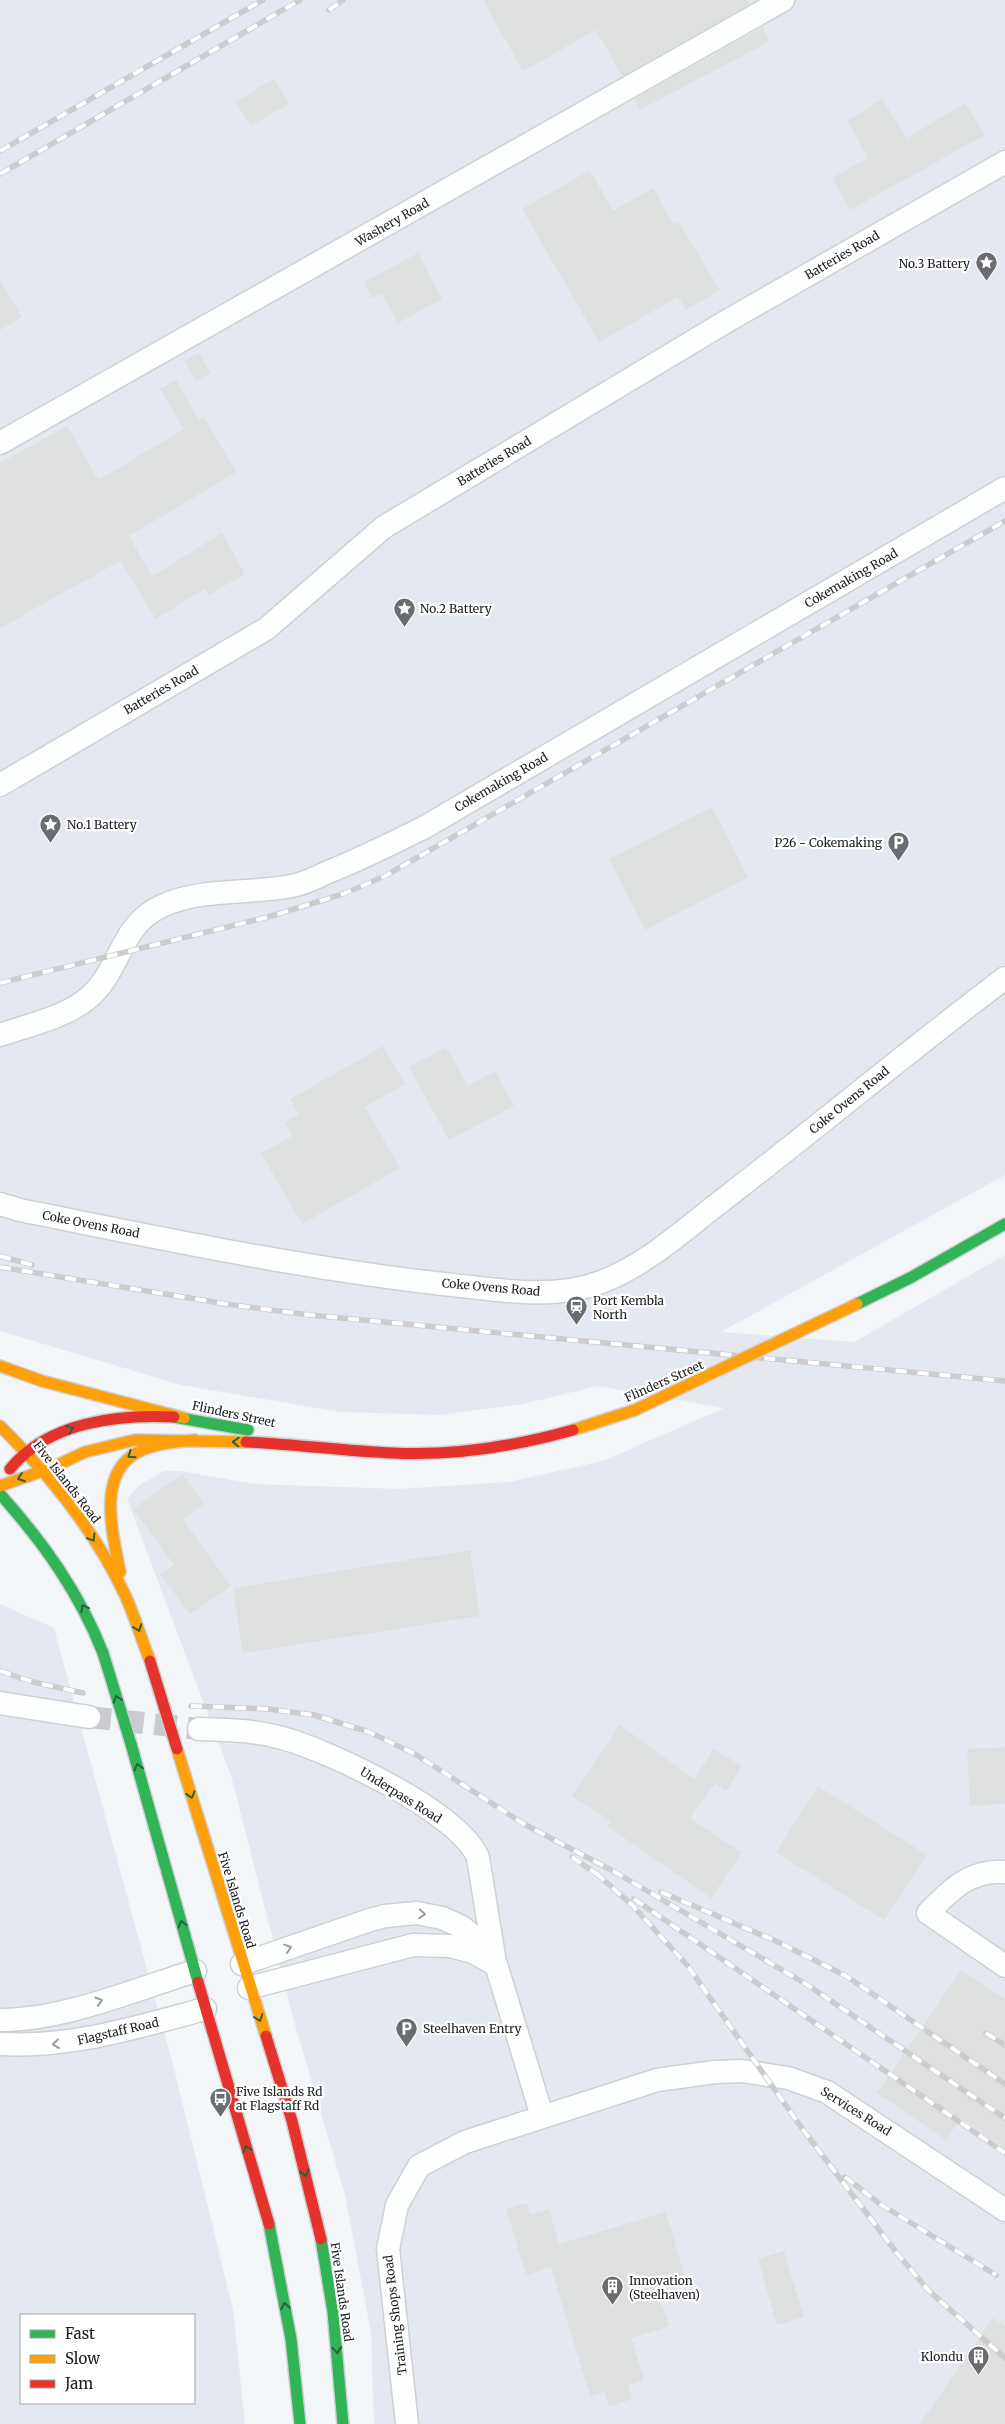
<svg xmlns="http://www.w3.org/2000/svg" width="1005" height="2424" font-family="Merriweather,serif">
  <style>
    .built { fill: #e4e8f1; fill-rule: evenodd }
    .building { fill: #dedfdf }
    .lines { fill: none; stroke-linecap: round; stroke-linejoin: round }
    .street-tunnel { stroke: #c9cbce; stroke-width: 22; stroke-dasharray: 22 11; stroke-linecap: butt }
    .street-casing { stroke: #ced0d2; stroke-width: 25 }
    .fast-casing { stroke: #ced0d2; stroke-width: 14 }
    .slow-casing { stroke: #ced0d2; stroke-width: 14 }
    .jam-casing { stroke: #ced0d2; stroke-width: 14 }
    .street { stroke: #fdfefe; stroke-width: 22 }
    .fast { stroke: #30b455; stroke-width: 11 }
    .slow { stroke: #ff9f0a; stroke-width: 11 }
    .jam { stroke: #e5322d; stroke-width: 11 }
    .rail-casing { stroke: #ccccce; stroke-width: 5.5 }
    .rail { stroke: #fff; stroke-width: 4; stroke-dasharray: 11; stroke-linecap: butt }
    .fast-bridge-casing { stroke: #ced0d2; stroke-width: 14; stroke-linecap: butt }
    .slow-bridge-casing { stroke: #ced0d2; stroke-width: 14; stroke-linecap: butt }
    .jam-bridge-casing { stroke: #ced0d2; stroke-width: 14; stroke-linecap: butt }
    .fast-bridge { stroke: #30b455; stroke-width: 11 }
    .slow-bridge { stroke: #ff9f0a; stroke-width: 11 }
    .jam-bridge { stroke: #e5322d; stroke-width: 11 }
    .oneway { stroke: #27633a }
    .oneway2 { stroke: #9a9b9c }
    .labels { text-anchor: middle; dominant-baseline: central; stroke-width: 4.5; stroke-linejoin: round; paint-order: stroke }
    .street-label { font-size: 12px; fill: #202124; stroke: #fff }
    .poi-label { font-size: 12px; fill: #202124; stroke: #fff; text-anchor: start }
  </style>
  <rect width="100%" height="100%" fill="#f3f6f9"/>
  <path class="built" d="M0 0H1005V1175L721 1332 854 1342 1005 1255V2424H374L371 2333 345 2195 293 2018 232 1779 127 1499 140 1485 164 1471H180L255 1484 398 1489 509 1482 603 1461 724 1408 598 1386 523 1404 440 1415 341 1412 181 1385 0 1331Z
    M0 1604 54 1628 172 2061 233 2309 245 2424H0ZM21 2315H194V2403H21Z"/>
  <path class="building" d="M483 0H748L750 4 622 76 596 30 523 71Z
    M763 27 770 41 640 110 634 99Z
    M274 79 289 104 250 126 236 102Z
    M882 99 907 138 965 103 985 135 850 210 832 178 868 158 847 121Z
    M590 170 613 211 653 188 674 225 679 222 720 290 686 310 678 297 599 342 522 209Z
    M418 253 442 299 398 323 382 294 372 298 364 282Z
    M0 281 22 317 0 330Z
    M199 353 210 373 196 381 184 361Z
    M176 380 199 420 204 417 236 472 129 536 152 576 222 533 245 574 208 595 205 589 156 619 120 561 0 628V463L67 426 98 480 184 429 160 389Z
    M712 807 748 877 645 930 609 859Z
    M383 1046 405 1084 365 1107 400 1168 302 1224 261 1153 292 1136 285 1122 299 1114 290 1099Z
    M446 1047 468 1086 495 1071 514 1106 449 1140 409 1067Z
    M182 1474 204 1504 183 1520 231 1586 190 1614 160 1574 174 1565 133 1509Z
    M470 1550 480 1616 243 1653 233 1588Z
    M620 1725 694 1779 714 1749 742 1766 726 1791 715 1783 690 1818 742 1853 711 1898 607 1826 611 1821 572 1796Z
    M1005 1747V1804L970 1806 967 1749Z
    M818 1786 927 1855 884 1920 776 1852Z
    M961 1970 1005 1999V2149L961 2118 946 2140 877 2093Z
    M527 2203 530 2214 549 2209 559 2244 666 2212 685 2278 656 2286 669 2326 631 2338 644 2380 628 2385 632 2399 609 2407 605 2392 590 2396 551 2267 526 2275 506 2209Z
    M784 2251 804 2317 777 2325 758 2259Z
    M993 2318 1005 2326V2424H920Z"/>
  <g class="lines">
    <path class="street-tunnel" d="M89 1717 199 1729"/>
    <defs>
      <path id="street" d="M0 443 783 0
        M0 785 266 629 384 527 727 321 1005 162
        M0 1035C28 1025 64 1018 87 999 121 972 119 925 162 906 203 887 253 895 296 885 307 882 318 877 328 872 361 859 393 843 425 827L1005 488
        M0 1204 20 1210C160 1238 300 1268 443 1284 494 1289 551 1301 601 1282 649 1264 688 1226 728 1196 821 1124 911 1049 1005 978
        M0 1703 89 1717
        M199 1729C226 1730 255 1730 282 1738 328 1750 461 1813 478 1858L494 1956
        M1005 1872C970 1870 951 1889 928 1913L1005 1966
        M242 1964 370 1920 385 1916 417 1913 442 1918 462 1927 482 1943 495 1961 542 2116
        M249 1988 413 1945 450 1946 473 1952 494 1964
        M0 2020C64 2020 134 1990 195 1971
        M0 2044C72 2048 137 2027 205 2009
        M407 2424 388 2249 397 2205 419 2166 465 2142 657 2080 715 2072 742 2071 788 2078 827 2092 1005 2210"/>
      <path id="fast" d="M857 1304 910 1278 1005 1224
        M174 1417 248 1430
        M0 1494C43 1542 79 1592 103 1653
        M131 1744 198 1982
        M269 2224 291 2339 300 2424
        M321 2239 333 2312 343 2424"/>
      <path id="slow" d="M0 1366 42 1381 184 1418
        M0 1426C51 1476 96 1532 126 1597 135 1618 142 1640 150 1661
        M573 1430 635 1410
        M0 1486 51 1468 85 1452 135 1440 246 1442
        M120 1572C113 1534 96 1474 138 1452 155 1443 176 1442 195 1440
        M177 1749 266 2036"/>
      <path id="jam" d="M246 1442C295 1444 344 1451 393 1453 453 1456 516 1446 573 1430
        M10 1469C48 1422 118 1414 174 1417
        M198 1982 269 2224
        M266 2036 292 2121 321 2239"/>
    </defs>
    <use href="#street" class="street-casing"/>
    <use href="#fast" class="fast-casing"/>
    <use href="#slow" class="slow-casing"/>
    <use href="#jam" class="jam-casing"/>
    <use href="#street" class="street"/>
    <use href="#fast" class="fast"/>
    <use href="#slow" class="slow"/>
    <use href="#jam" class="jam"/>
    <defs>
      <path id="rail" d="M329 10 343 0
        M0 151 263 0
        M0 174 300 0
        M0 983 268 917 343 894 385 876 1005 521
        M0 1256 32 1265
        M0 1267 226 1304 310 1315 1005 1381
        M0 1671 33 1682 83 1693
        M191 1706 268 1709 314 1715 369 1732 415 1754 524 1824 615 1872 806 1984 1005 2118
        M572 1857 601 1877
        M596 1873 632 1905 687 1965 801 2127 896 2252 929 2291 1005 2358
        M661 1892 776 1941 846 1976 1005 2084
        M634 1899 1005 2153
        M986 2033 1005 2045
        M845 2177 880 2204 996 2275"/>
    </defs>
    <use href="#rail" class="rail-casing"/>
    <use href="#rail" class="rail"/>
    <defs>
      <path id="fast-bridge" d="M103 1653 131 1744"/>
      <path id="slow-bridge" d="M635 1410 857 1304"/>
      <path id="jam-bridge" d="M150 1661 177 1749"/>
    </defs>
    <use href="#fast-bridge" class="fast-bridge-casing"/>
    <use href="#slow-bridge" class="slow-bridge-casing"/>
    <use href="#jam-bridge" class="jam-bridge-casing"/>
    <use href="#fast-bridge" class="fast-bridge"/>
    <use href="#slow-bridge" class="slow-bridge"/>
    <use href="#jam-bridge" class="jam-bridge"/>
  </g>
  <defs><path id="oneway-chevron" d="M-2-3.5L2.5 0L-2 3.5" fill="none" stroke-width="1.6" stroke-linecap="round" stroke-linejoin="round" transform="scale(1.25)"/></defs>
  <g class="oneway">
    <use href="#oneway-chevron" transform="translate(70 1429) rotate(-23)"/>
    <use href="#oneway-chevron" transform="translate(236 1442) rotate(-178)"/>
    <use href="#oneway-chevron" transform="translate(131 1455) rotate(145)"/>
    <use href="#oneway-chevron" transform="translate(21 1478) rotate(160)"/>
    <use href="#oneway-chevron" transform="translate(92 1538) rotate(59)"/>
    <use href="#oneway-chevron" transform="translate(84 1608) rotate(-119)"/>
    <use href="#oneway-chevron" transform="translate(138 1628) rotate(70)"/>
    <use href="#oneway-chevron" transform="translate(117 1699) rotate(-108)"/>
    <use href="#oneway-chevron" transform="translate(138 1767) rotate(-106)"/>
    <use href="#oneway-chevron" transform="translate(191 1795) rotate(73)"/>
    <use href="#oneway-chevron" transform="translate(182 1924) rotate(-106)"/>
    <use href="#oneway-chevron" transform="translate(259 2018) rotate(72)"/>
    <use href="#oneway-chevron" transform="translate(247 2149) rotate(-106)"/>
    <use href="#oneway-chevron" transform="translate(305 2173) rotate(76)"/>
    <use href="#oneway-chevron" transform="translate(285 2306) rotate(-100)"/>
    <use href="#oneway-chevron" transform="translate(337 2350) rotate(85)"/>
  </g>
  <g class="oneway2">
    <use href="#oneway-chevron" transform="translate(422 1914) rotate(4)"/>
    <use href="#oneway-chevron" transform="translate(288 1948) rotate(-19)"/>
    <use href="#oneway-chevron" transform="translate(99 2001) rotate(-17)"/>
    <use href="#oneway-chevron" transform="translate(56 2044) rotate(174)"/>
  </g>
  <defs>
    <symbol id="sight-pin" viewBox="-11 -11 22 30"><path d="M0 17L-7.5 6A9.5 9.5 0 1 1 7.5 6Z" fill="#6a6c6f" stroke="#fff"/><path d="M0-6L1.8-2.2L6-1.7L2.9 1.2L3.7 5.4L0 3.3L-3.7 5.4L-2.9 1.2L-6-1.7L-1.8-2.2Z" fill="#fff"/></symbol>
    <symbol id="parking-pin" viewBox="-11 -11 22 30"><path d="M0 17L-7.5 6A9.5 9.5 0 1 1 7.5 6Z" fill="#6a6c6f" stroke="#fff"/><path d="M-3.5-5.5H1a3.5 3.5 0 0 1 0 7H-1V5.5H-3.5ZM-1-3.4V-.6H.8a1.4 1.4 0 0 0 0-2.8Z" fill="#fff"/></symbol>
    <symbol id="station-pin" viewBox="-11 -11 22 30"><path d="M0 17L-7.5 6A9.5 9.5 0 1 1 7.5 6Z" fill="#6a6c6f" stroke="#fff"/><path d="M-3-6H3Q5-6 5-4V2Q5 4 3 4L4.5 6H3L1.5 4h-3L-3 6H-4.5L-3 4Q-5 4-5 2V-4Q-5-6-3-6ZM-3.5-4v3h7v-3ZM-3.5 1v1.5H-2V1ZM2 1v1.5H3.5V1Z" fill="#fff"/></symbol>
    <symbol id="bus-pin" viewBox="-11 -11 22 30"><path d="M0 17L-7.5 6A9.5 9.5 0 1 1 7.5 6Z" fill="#6a6c6f" stroke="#fff"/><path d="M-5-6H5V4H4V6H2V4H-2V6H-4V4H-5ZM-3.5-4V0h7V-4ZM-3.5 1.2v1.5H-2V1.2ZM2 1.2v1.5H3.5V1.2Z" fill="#fff"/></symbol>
    <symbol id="building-pin" viewBox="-11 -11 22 30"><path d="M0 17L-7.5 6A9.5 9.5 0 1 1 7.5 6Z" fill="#6a6c6f" stroke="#fff"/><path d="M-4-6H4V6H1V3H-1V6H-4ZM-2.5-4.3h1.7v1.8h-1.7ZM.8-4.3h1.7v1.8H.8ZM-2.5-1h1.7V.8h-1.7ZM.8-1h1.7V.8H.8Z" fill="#fff"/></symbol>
  </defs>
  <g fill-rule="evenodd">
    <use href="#sight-pin" x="974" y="250" width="25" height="34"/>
    <use href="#sight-pin" x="392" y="596" width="25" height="34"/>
    <use href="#sight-pin" x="38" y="812" width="25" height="34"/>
    <use href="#parking-pin" x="886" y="830" width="25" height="34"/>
    <use href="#station-pin" x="564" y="1294" width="25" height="34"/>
    <use href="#parking-pin" x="394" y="2016" width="25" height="34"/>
    <use href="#bus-pin" x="208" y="2086" width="25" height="34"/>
    <use href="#building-pin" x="600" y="2274" width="25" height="34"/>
    <use href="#building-pin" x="966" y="2344" width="25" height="34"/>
  </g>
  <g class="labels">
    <g class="street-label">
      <text transform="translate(392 222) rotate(-30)">Washery Road</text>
      <text transform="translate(842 255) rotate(-30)">Batteries Road</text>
      <text transform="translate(494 461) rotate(-31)">Batteries Road</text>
      <text transform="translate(851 578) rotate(-30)">Cokemaking Road</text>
      <text transform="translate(161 690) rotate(-30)">Batteries Road</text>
      <text transform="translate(501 782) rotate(-30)">Cokemaking Road</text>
      <text transform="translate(849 1100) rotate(-39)">Coke Ovens Road</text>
      <text transform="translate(91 1224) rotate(11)">Coke Ovens Road</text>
      <text transform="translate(491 1287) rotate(5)">Coke Ovens Road</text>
      <text transform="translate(664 1381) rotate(-24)">Flinders Street</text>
      <text transform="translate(234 1414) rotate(12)">Flinders Street</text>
      <text transform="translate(67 1482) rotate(52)">Five Islands Road</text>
      <text transform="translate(401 1795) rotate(32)">Underpass Road</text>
      <text transform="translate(237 1900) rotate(73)">Five Islands Road</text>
      <text transform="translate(118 2031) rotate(-13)">Flagstaff Road</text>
      <text transform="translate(856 2111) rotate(32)">Services Road</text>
      <text transform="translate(342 2292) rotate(82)">Five Islands Road</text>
      <text transform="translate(395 2315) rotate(-97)">Training Shops Road</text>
    </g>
    <g class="poi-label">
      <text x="970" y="263" text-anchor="end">No.3 Battery</text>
      <text x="420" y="608">No.2 Battery</text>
      <text x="67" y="824">No.1 Battery</text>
      <text x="882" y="842" text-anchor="end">P26 - Cokemaking</text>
      <text x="593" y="1300">Port Kembla<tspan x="593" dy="14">North</tspan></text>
      <text x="423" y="2028">Steelhaven Entry</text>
      <text x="236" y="2091">Five Islands Rd<tspan x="236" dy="14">at Flagstaff Rd</tspan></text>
      <text x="629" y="2280">Innovation<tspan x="629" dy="14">(Steelhaven)</tspan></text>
      <text x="963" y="2356" text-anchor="end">Klondu</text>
    </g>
  </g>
  <rect x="20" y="2314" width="175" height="90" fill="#ffffff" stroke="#a6a6a7"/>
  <rect x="30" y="2330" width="25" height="8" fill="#30b455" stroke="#a6a6a7"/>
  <text x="65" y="2339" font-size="15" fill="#202124">Fast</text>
  <rect x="30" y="2355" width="25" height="8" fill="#ff9f0a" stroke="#a6a6a7"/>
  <text x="65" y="2364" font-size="15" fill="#202124">Slow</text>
  <rect x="30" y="2380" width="25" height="8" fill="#e5322d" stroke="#a6a6a7"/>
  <text x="65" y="2389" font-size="15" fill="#202124">Jam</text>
</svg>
